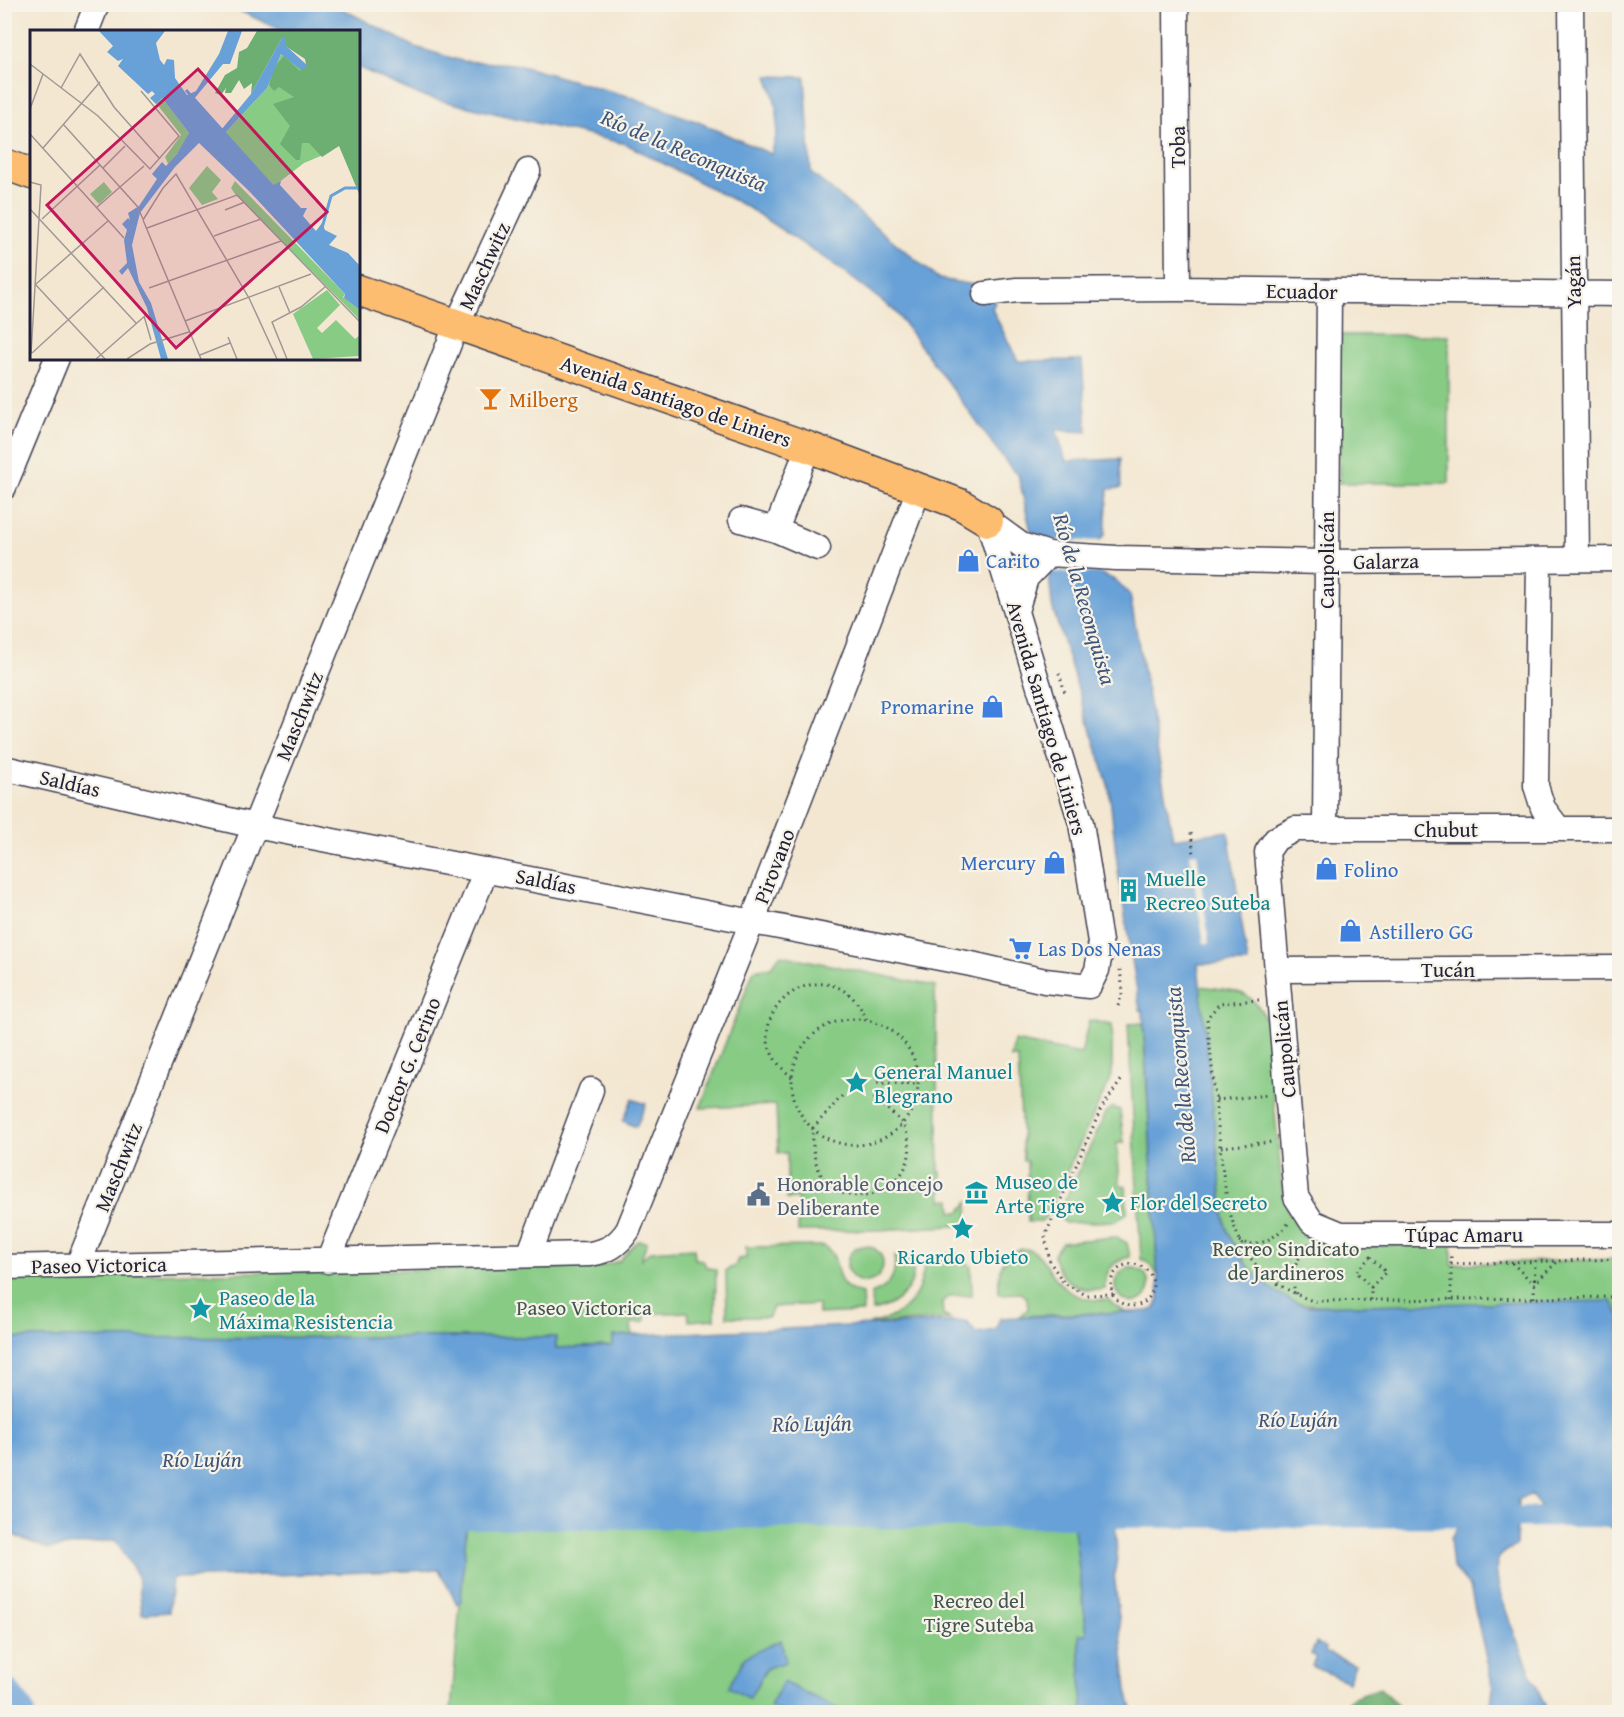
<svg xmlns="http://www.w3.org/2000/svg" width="1624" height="1717" font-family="'Gentium Book Plus',serif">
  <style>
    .green { fill: #87cb85; stroke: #547660; stroke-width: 1.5 }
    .forest { fill: #6daf72; stroke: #486856; stroke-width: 1.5 }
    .water { fill: #67a1d7; stroke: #446289; stroke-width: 1.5 }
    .pier { fill: #f3e7d1 }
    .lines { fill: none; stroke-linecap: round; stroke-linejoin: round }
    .canal { stroke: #67a1d7; stroke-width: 20 }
    .river { stroke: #67a1d7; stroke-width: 33 }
    .minor-casing { stroke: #414052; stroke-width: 27 }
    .major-casing { stroke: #414052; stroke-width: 33 }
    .path { stroke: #414052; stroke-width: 3; stroke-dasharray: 1.5 4.5; stroke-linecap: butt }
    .minor { stroke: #fff; stroke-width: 24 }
    .major { stroke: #fcbd6f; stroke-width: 30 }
    .labels { text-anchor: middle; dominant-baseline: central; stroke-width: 4.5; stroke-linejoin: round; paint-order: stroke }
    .street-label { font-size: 21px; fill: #22223b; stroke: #f7f3e8 }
    .food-label { font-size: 21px; fill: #c56008; stroke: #f7f3e8; text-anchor: start }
    .shop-label { font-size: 21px; fill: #366cbe; stroke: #f7f3e8; text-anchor: start }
    .culture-label { font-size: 21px; fill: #0d838f; stroke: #f7f3e8; text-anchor: start }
    .service-label { font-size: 21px; fill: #4e5e75; stroke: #f7f3e8; text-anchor: start }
    .park-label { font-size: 21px; fill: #405551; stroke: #f7f3e8 }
    .water-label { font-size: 22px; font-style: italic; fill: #3e5579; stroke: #f7f3e8 }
    .inset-river { fill: none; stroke: #67a1d7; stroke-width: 3 }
    .inset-road { fill: none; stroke: #9f9895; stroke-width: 1.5 }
    .view { fill: #c2185b; fill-opacity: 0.15; stroke: #c2185b; stroke-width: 3 }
    .inset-edge { fill: none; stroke: #22223b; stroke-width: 3 }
  </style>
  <rect width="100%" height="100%" fill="#f7f3e8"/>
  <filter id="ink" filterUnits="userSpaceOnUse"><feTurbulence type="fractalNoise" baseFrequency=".0167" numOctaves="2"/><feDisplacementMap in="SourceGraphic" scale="12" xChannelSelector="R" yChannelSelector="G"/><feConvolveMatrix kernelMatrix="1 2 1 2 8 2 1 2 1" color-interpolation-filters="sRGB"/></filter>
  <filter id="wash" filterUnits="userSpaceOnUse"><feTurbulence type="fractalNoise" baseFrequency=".008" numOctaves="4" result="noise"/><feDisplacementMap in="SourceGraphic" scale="24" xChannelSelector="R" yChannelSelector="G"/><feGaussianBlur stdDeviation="1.35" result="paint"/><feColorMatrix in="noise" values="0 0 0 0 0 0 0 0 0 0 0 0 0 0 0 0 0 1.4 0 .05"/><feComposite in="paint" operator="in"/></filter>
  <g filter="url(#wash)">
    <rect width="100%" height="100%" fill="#f3e7d1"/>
    <path class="green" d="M1340 335H1449V483H1339Z
      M780 955 935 986 939 1172H941L942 1200 951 1199 952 1212H960L968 1202 969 1225 879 1230 798 1231V1199H787V1153H778L776 1105 700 1108 754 970 771 967Z
      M1200 986C1231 991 1252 987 1266 1020L1283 1198C1289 1215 1296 1230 1313 1238 1339 1251 1419 1243 1452 1243V1264L1619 1259V1316L1617 1312C1548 1309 1479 1305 1410 1304 1384 1304 1313 1309 1292 1301 1257 1287 1238 1258 1225 1224Z
      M1089 1020 1112 1025V1075L1046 1217 1040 1222H1028L1027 1161H1023L1018 1058H1011L1014 1041 1081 1054Z
      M1143 1023 1158 1276 1151 1265 1141 1259 1128 1024Z
      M1112 1107 1120 1110 1124 1143H1117L1120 1186H1126L1127 1213 1116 1221 1065 1223 1060 1218V1211L1106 1113Z
      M1116 1237 1127 1243 1130 1257C1113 1260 1104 1272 1105 1289 1081 1294 1056 1279 1054 1254L1062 1242Z
      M637 1241 647 1242 641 1259 651 1251 694 1248 695 1259 703 1260 706 1267 716 1270 715 1319 689 1321 688 1312 645 1314V1322L631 1323 632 1335 613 1336V1346L556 1348V1337L5 1338 4 1276 600 1267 619 1261Z
      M847 1264a18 18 0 1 1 36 0a18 18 0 1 1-36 0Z
      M824 1246C846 1260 827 1286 862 1294L863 1312 818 1314V1304L773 1307 769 1317H727L726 1270 735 1266 738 1259 746 1258V1247Z
      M1022 1249C1055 1248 1044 1304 1109 1300L1115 1306 1126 1312 1019 1316 1028 1309 1027 1298 1020 1293 999 1294C998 1273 999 1255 1022 1249Z
      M942 1254 958 1255 971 1267 972 1295 949 1296 942 1302 943 1315 950 1319 869 1324C890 1320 909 1310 918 1290 922 1281 922 1271 927 1263Z
      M894 1257H905L911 1262C921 1287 894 1307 872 1311L871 1294C889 1288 897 1275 894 1257Z
      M1115 1285a17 17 0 1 1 34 0a17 17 0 1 1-34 0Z
      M992 1509 1073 1513 1087 1634 1079 1635 1083 1712H451L467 1519 475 1516 628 1518 642 1510C758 1518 876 1523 992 1509Z"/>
    <path class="forest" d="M1380 1688 1404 1712H1336L1353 1697Z"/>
    <path class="water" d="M227 5H335L415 47 462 61 514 64 631 97 698 122 771 154C782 124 778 105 767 76L805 77 811 173 939 279 975 285 995 302 992 309 1018 361 1082 360 1087 432 1056 430 1066 461 1120 459 1121 488 1108 489 1105 535 1100 539 1102 574 1117 581 1130 595 1173 839 1228 831 1248 963 1198 964 1225 1224C1240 1265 1264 1291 1305 1306L1612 1301 1619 1316V1528L1553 1523 1531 1495 1518 1499 1516 1546C1510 1550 1501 1552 1498 1560 1487 1582 1537 1686 1548 1712H1490L1493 1688 1470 1587 1453 1568 1450 1539 1460 1523 1442 1508 1375 1509 1373 1521 1267 1516 1257 1525 1214 1512H1115C1114 1530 1120 1558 1114 1573L1127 1690 1133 1712H1083L1079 1634H1087L1072 1513 992 1509 942 1515 761 1517 642 1510 628 1518 475 1516 467 1520 461 1601 457 1604 439 1570 172 1578 169 1612 142 1614 138 1576 115 1540 48 1549 13 1535 5 1536V1338L556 1337V1348L613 1346V1336L966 1321 976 1333 996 1330 1000 1318 1149 1311 1155 1308 1159 1299 1143 1011 1140 1010 1118 871 1109 788 1052 606 1049 575 1055 567 1049 539 1031 532 1018 474 1012 470 895 311 835 265 747 207 626 144 422 96 359 68 358 32 283 31Z
      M632 1099 646 1104 636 1127 623 1121Z
      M781 1640 786 1662 767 1668 749 1699 729 1687 745 1657Z
      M1316 1643 1326 1648 1325 1652 1355 1665 1348 1682 1312 1666 1316 1657 1311 1654Z
      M783 1682 844 1712H782L770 1706Z"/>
    <path class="pier" d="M1049 540 1104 541 1105 572 1108 573 1049 572Z
      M1197 853 1209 944 1204 943 1190 854Z"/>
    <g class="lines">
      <path class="canal" d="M442 1519 1620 1517"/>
      <path class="river" d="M4 1694 18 1712"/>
    </g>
  </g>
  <g filter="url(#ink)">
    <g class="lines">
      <defs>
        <path id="minor" d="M1176 4 1178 289
          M1571 4 1577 559
          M86 32 97 4
          M985 294 1017 290 1178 289 1620 294
          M4 487 57 358
          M741 520 776 530 818 548
          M988 521 1021 545 1049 554 1116 558 1326 562 1620 559
          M776 530 808 447
          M1539 560 1536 786 1543 808 1558 828
          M1016 611 1026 578 1049 554
          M4 768 255 826 971 964 1045 981 1089 986 1097 970 1101 948 1081 823 988 521
          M1325 829 1329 291
          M1620 829H1295L1276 839 1267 852 1296 1197 1312 1222 1341 1234H1620
          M1277 970 1620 968
          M529 1255 591 1090
          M328 1261 486 870
          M78 1265 457 324 528 171
          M4 1267 590 1254C608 1251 618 1245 628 1230L752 922 919 489"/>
        <path id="major" d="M4 164 32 174
          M358 290 808 447 960 504 988 521"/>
      </defs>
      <use href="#minor" class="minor-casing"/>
      <use href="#major" class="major-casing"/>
      <path class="path" d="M1059 673 1066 696
        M1191 833 1194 854
        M1259 1000 1220 1003 1207 1018C1211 1057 1215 1096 1219 1136 1227 1212 1230 1271 1313 1301L1612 1297
        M1118 1006 1123 991 1120 970
        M792 1082a63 63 0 1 1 126 0a63 63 0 1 1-126 0Z
        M792 1077C718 1021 832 933 867 1021
        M877 1083 918 1084
        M842 1096 813 1128C805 1238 935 1196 905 1129 899 1116 882 1106 872 1096
        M1216 1100 1268 1095
        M1221 1147 1272 1142
        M1239 1241C1260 1249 1274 1238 1288 1224
        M1370 1257 1386 1272 1371 1287 1356 1272Z
        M1512 1263 1534 1284 1557 1262
        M1111 1285a21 21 0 1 1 42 0a21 21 0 1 1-42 0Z
        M1451 1264 1620 1259
        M1113 1294 1086 1295 1064 1283 1050 1262 1045 1236 1101 1109 1122 1079
        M1296 1294C1288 1273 1297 1259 1310 1243
        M1534 1298 1535 1261
        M1371 1300V1287
        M1451 1300V1254"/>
      <use href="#minor" class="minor"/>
      <use href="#major" class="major"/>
    </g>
  </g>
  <defs>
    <symbol id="bar-bare" viewBox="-9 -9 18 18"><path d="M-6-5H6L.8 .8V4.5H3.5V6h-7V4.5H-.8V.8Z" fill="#e8710a" stroke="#f7f3e8" stroke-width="2.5" paint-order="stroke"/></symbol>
    <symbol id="shop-bare" viewBox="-9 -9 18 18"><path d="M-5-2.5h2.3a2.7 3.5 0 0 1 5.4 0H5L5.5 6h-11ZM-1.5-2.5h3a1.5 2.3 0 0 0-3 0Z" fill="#3f7fe0" stroke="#f7f3e8" stroke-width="2.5" paint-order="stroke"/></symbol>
    <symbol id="building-bare" viewBox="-9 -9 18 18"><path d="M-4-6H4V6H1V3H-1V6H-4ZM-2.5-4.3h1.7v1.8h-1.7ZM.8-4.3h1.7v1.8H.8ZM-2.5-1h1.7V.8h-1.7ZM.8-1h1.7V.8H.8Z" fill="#0f9aa8" stroke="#f7f3e8" stroke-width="2.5" paint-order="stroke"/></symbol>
    <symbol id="supermarket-bare" viewBox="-9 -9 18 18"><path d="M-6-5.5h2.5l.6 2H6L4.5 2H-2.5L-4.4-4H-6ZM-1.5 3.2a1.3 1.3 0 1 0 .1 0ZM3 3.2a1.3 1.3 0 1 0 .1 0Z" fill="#3f7fe0" stroke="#f7f3e8" stroke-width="2.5" paint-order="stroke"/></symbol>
    <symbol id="sight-bare" viewBox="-9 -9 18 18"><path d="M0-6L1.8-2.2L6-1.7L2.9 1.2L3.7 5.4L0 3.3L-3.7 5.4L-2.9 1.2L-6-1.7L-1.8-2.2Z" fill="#0f9aa8" stroke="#f7f3e8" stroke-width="2.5" paint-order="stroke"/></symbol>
    <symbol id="museum-bare" viewBox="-9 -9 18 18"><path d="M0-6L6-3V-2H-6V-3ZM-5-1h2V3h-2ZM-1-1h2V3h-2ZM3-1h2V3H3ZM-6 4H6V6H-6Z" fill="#0f9aa8" stroke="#f7f3e8" stroke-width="2.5" paint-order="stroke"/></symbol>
    <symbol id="civic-bare" viewBox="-9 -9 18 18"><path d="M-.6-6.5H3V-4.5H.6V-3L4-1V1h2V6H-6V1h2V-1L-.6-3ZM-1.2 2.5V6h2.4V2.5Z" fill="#5c6f8a" stroke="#f7f3e8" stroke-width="2.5" paint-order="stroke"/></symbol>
  </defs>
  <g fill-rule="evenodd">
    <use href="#bar-bare" x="474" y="382" width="33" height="33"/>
    <use href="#shop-bare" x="952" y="544" width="33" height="33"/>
    <use href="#shop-bare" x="976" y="690" width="33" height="33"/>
    <use href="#shop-bare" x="1038" y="846" width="33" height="33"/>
    <use href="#shop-bare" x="1310" y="852" width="33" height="33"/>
    <use href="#building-bare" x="1112" y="874" width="33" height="33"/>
    <use href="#shop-bare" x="1334" y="914" width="33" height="33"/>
    <use href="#supermarket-bare" x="1004" y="932" width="33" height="33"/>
    <use href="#sight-bare" x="840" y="1066" width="33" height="33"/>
    <use href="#museum-bare" x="960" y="1176" width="33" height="33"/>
    <use href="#civic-bare" x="742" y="1178" width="33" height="33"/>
    <use href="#sight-bare" x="1096" y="1186" width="33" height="33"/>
    <use href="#sight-bare" x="946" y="1212" width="33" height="33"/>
    <use href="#sight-bare" x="184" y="1292" width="33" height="33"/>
  </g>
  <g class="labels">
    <g class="street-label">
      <text transform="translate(1177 147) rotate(-90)">Toba</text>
      <text transform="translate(484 266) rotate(-65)">Maschwitz</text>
      <text transform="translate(1573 282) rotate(-91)">Yagán</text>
      <text transform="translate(1302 291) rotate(1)">Ecuador</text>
      <text transform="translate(676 401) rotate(19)">Avenida Santiago de Liniers</text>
      <text transform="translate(1326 560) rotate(-90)">Caupolicán</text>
      <text transform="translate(1386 561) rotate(-1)">Galarza</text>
      <text transform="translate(299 716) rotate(-68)">Maschwitz</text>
      <text transform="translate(1047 718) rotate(74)">Avenida Santiago de Liniers</text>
      <text transform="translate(70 783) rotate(13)">Saldías</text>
      <text x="1446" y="829">Chubut</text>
      <text transform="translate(774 866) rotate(-69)">Pirovano</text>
      <text transform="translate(546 881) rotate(11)">Saldías</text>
      <text x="1448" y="969">Tucán</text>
      <text transform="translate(1284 1049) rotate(-95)">Caupolicán</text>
      <text transform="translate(407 1065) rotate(-68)">Doctor G. Cerino</text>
      <text transform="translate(118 1167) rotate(-68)">Maschwitz</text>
      <text x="1464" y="1234">Túpac Amaru</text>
      <text transform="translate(99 1265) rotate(-1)">Paseo Victorica</text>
    </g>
    <g class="food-label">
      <text x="509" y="399">Milberg</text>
    </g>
    <g class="shop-label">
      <text x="986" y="560">Carito</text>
      <text x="974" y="706" text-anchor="end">Promarine</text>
      <text x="1036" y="862" text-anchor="end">Mercury</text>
      <text x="1344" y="869">Folino</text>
      <text x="1369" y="931">Astillero GG</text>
      <text x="1038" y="948">Las Dos Nenas</text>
    </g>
    <g class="culture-label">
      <text x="1146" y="878">Muelle<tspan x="1146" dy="24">Recreo Suteba</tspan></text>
      <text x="874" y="1071">General Manuel<tspan x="874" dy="24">Blegrano</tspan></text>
      <text x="995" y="1181">Museo de<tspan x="995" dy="24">Arte Tigre</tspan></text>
      <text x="1130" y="1202">Flor del Secreto</text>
      <text x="963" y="1256" text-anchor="middle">Ricardo Ubieto</text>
      <text x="219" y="1297">Paseo de la<tspan x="219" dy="24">Máxima Resistencia</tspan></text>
    </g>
    <g class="service-label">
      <text x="777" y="1183">Honorable Concejo<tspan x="777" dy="24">Deliberante</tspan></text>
    </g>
    <g class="park-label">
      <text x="1286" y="1248">Recreo Sindicato<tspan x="1286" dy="24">de Jardineros</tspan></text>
      <text x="584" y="1307">Paseo Victorica</text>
      <text x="979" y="1600">Recreo del<tspan x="979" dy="24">Tigre Suteba</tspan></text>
    </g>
    <g class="water-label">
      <text transform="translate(684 150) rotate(23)">Río de la Reconquista</text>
      <text transform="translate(1085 599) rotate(74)">Río de la Reconquista</text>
      <text transform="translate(1180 1075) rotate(-95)">Río de la Reconquista</text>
      <text x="1298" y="1419">Río Luján</text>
      <text transform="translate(812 1423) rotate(-1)">Río Luján</text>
      <text x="202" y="1459">Río Luján</text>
    </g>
  </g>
  <g transform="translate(30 30)">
    <rect width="330" height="330" fill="#f3e7d1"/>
    <path d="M251 24 274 39 293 125 274 133 243 157 194 104 237 58ZM132 68 159 103 157 113 138 134 135 127 151 105 126 73ZM177 136 191 150 182 162 188 169 172 175 159 158ZM205 151 315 264 313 267 330 280V290L205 164 201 158ZM74 152 82 162 69 174 60 164ZM297 260 310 275 287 298 292 303 306 290 325 309 330 305V326L283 329 263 284Z" fill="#87cb85"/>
    <path d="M227 1H330V166L309 116 292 127 279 113H272L270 130H266L250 114 260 96 243 74 264 67 249 57 244 61 239 55 244 37 254 26 270 41 276 35 275 29 254 15 252 8 221 64 222 53 214 59 209 50 201 63H195L196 58 191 65 185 63 195 45 207 38 209 22 217 18Z" fill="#6daf72"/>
    <path d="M69 1H135L126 13 130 30 134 35 137 29 144 30 145 48 157 65 166 61 189 24 198 1H212L200 34H193L164 69 191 100 221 64 252 8H256L255 15 278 36 271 40 251 24 237 58 194 104 242 156 251 151 250 155 271 178H277L273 186 286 201 292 193 295 200 307 206 299 215 318 223 330 236V280L314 268 315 264 220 162 169 113 145 137 110 183 102 215 109 252 121 273 138 329H131L117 278 98 238 92 245 89 241 97 233 94 210 97 200 92 194 98 188 100 190 98 183 109 176 127 149 122 144 132 132 136 136 147 124 159 103 132 68 126 74 120 68 125 64 122 61 118 64 88 36 93 29 88 31 77 22 83 16Z" fill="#67a1d7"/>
    <path class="inset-river" d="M156 60 244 158M292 198 301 166 315 158H330"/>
    <path class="inset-road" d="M0 34 68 86 120 139 149 106 111 61M31 58 50 24 84 77 130 129M0 79 13 44M33 94 107 176 113 189M0 104 94 208M13 118 70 52M73 138 95 116M0 152 11 155 1 324M66 178 114 136M0 179 106 293M195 180 215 172M12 189 70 135M113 190 133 158 146 144 219 268 247 329M113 190 171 329M117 198 207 165 330 292M184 206 231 189M5 254 75 329M6 254 78 191M249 257 260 283M119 258 251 211M114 286 121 310M155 291 281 244M198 307 207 329M2 323 74 257M170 325 200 313M66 329 116 285M97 329 120 314 159 302M257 329 242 292 271 277 295 257"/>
    <path class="view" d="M168 39 297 182 146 318 17 175Z"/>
    <rect width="330" height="330" class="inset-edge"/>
  </g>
  <rect width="1624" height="1717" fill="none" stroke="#f7f3e8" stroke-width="24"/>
</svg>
